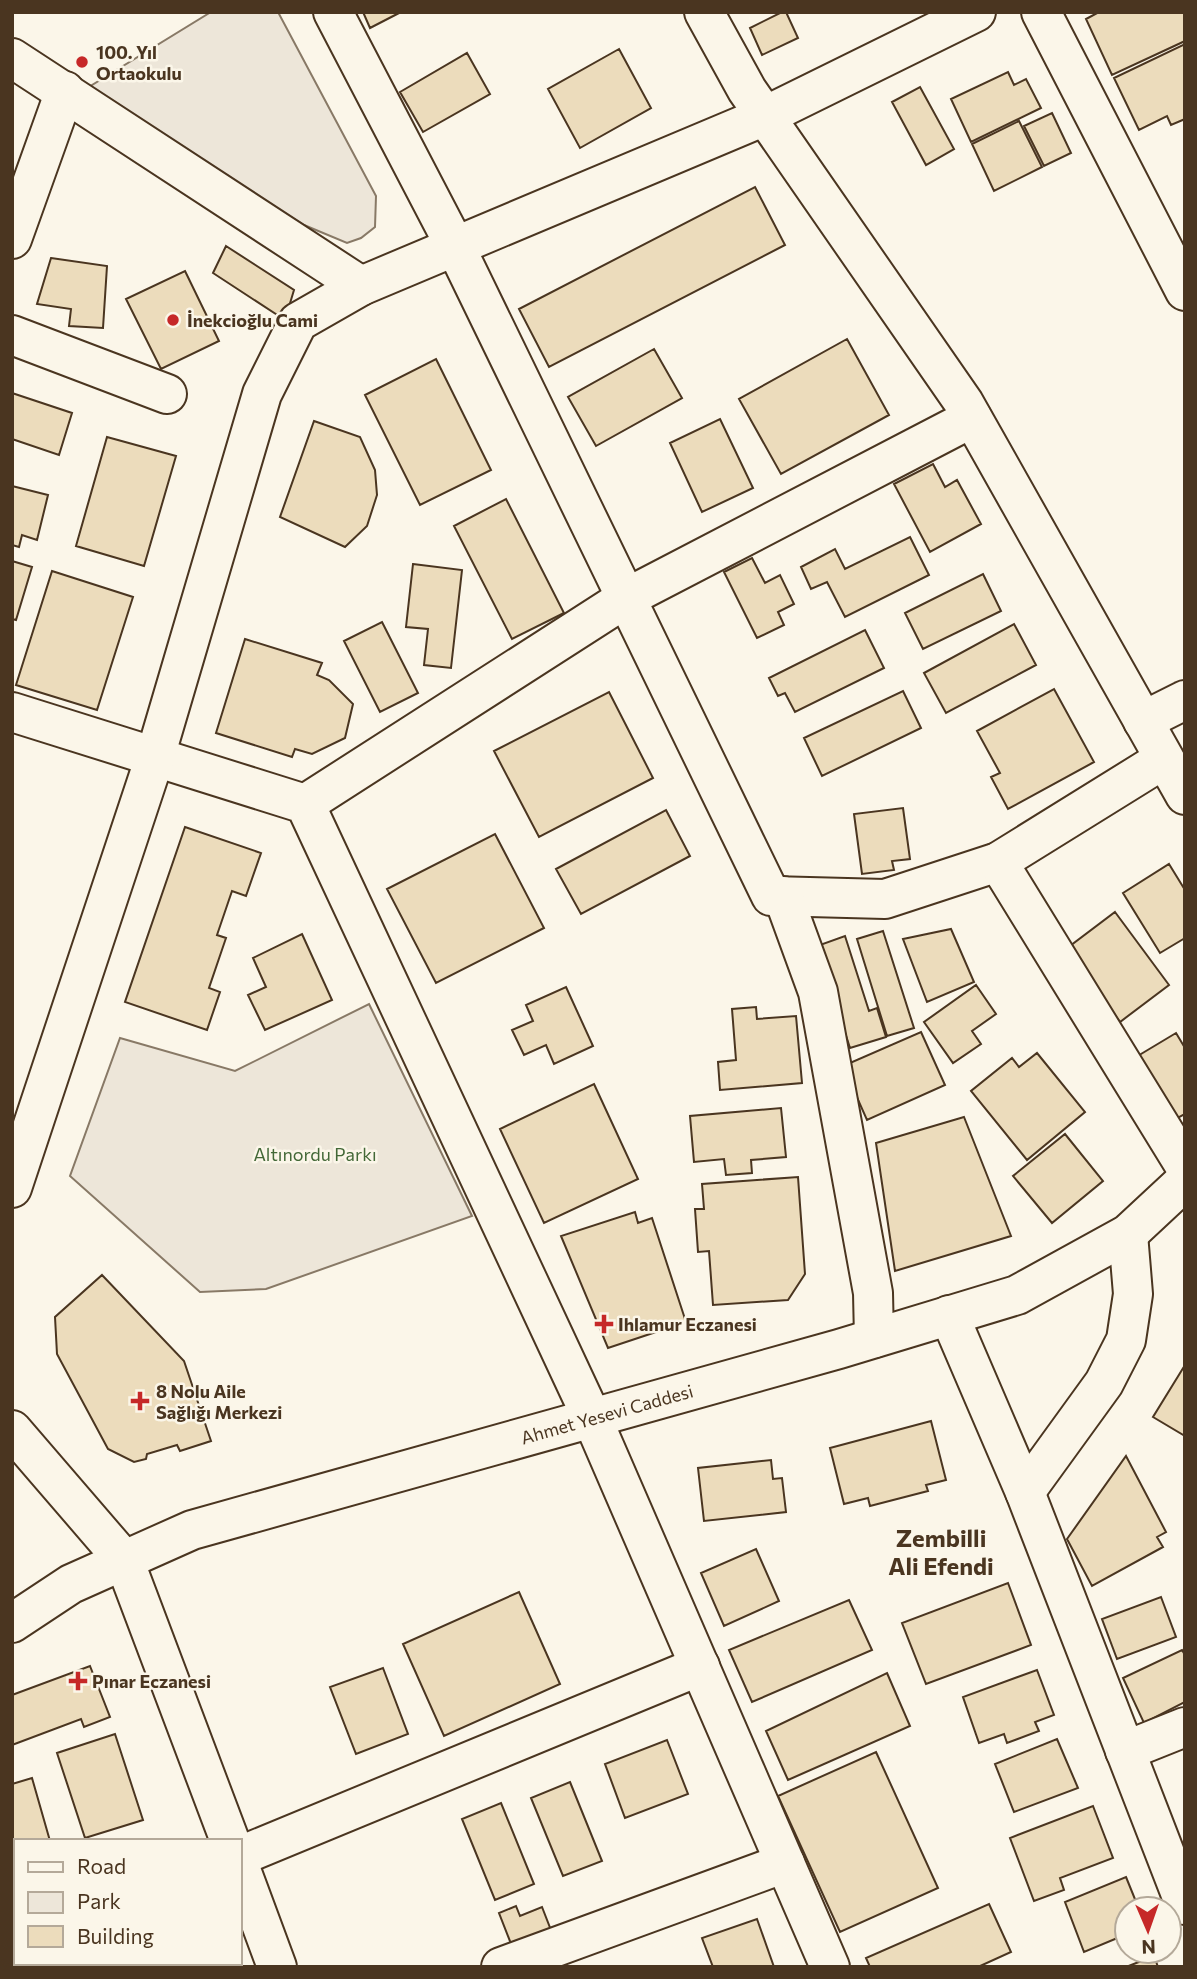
<svg xmlns="http://www.w3.org/2000/svg" width="1197" height="1979" font-family="Commissioner,sans-serif">
  <style>
    .green { fill: #ede6d9; stroke: #887966; stroke-width: 2 }
    .building { fill: #ecdcbc; stroke: #4a3520; stroke-width: 2 }
    .lines { fill: none; stroke-linecap: round; stroke-linejoin: round }
    .minor-casing { stroke: #4a3520; stroke-width: 42 }
    .minor { stroke: #fbf6e9; stroke-width: 38 }
    .poi-dot { fill: #c62828; stroke: #fbf6e9; stroke-width: 2.5 }
    .labels { text-anchor: middle; dominant-baseline: central; stroke-width: 5; stroke-linejoin: round; paint-order: stroke }
    .poi-label { font-size: 18px; font-weight: bold; fill: #4a3520; stroke: #fbf6e9; text-anchor: start }
    .park-label { font-size: 18px; fill: #436837; stroke: #fbf6e9 }
    .street-label { font-size: 18px; fill: #4a3520; stroke: #fbf6e9 }
    .district-label { font-size: 24px; font-weight: bold; fill: #4a3520; stroke: #fbf6e9 }
  </style>
  <rect width="100%" height="100%" fill="#fbf6e9"/>
  <path class="green" d="M211 12H278L376 196 375 227 361 238 347 243 304 225 84 90Z
    M369 1004 472 1216 266 1289 200 1292 70 1176 120 1038 235 1071Z"/>
  <path class="building" d="M363 12H401L370 28Z
    M782 12H786L798 38 762 55 750 28Z
    M1099 12H1185V41L1112 75 1086 19Z
    M1185 44V119L1171 125 1167 116 1139 130 1114 78Z
    M619 49 651 108 580 148 548 89Z
    M467 53 490 94 423 132 400 92Z
    M1008 72 1014 85 1026 79 1041 108 971 142 951 99Z
    M920 87 954 149 926 165 892 102Z
    M1052 113 1071 153 1044 166 1024 126Z
    M1019 121 1042 167 994 191 972 144Z
    M755 187 785 245 549 367 519 309Z
    M226 246 294 290 285 320 213 273Z
    M51 258 107 266 103 328 69 326 71 309 37 304Z
    M185 271 219 341 161 369 126 299Z
    M847 339 889 415 781 474 739 399Z
    M654 349 682 398 596 446 568 397Z
    M436 359 491 470 420 505 365 395Z
    M12 393 72 413 59 455 12 439Z
    M720 419 753 488 702 512 670 443Z
    M314 421 360 437 375 470 377 495 367 526 345 547 280 517Z
    M107 437 176 456 144 566 76 546Z
    M933 464 945 487 957 480 981 524 930 552 894 484Z
    M12 486 48 495 37 540 22 535 19 547 12 545Z
    M506 499 564 613 512 639 454 526Z
    M910 537 929 575 845 617 827 582 811 589 801 567 835 549 845 569Z
    M752 558 765 583 780 575 794 604 778 612 784 625 757 638 724 572Z
    M12 561 32 567 16 620 12 619Z
    M413 564 462 570 451 668 424 665 428 629 406 627Z
    M52 571 133 597 97 710 16 685Z
    M983 574 1001 611 923 649 905 613Z
    M382 622 418 693 380 712 344 641Z
    M1014 624 1036 665 946 713 924 673Z
    M865 630 884 668 795 712 785 693 778 696 769 678Z
    M245 639 322 663 317 675 329 680 353 704 345 738 312 754 295 749 292 757 216 733Z
    M1054 689 1094 762 1008 809 991 777 1000 773 977 731Z
    M903 691 921 728 822 776 804 738Z
    M609 692 653 778 539 837 494 751Z
    M903 808 910 859 892 861 894 870 862 874 854 814Z
    M666 810 690 856 581 914 556 869Z
    M185 827 261 853 246 896 232 891 217 935 226 938 209 988 220 992 207 1030 125 1002Z
    M495 834 544 928 436 983 387 889Z
    M1169 864 1185 890V938L1160 953 1123 893Z
    M1115 912 1169 985 1120 1022 1066 949Z
    M951 929 974 982 927 1002 903 939Z
    M883 931 914 1028 887 1036 857 939Z
    M302 934 332 1000 265 1030 248 995 266 987 253 958Z
    M845 936 869 1011 877 1008 886 1037 850 1048 817 946Z
    M976 985 996 1014 972 1031 981 1044 953 1063 924 1022Z
    M566 987 593 1046 554 1064 546 1045 524 1055 512 1030 533 1021 526 1005Z
    M756 1007 757 1019 796 1016 802 1083 720 1090 718 1062 736 1060 732 1009Z
    M921 1032 945 1085 867 1120 843 1066Z
    M1176 1033 1185 1048V1114L1174 1120 1136 1057Z
    M1037 1053 1085 1112 1027 1160 971 1091 1012 1058 1019 1067Z
    M594 1084 638 1179 544 1223 500 1129Z
    M781 1108 786 1157 751 1160 752 1173 726 1175 724 1159 694 1162 690 1116Z
    M964 1117 1011 1236 895 1271 876 1143Z
    M1065 1134 1103 1181 1052 1223 1013 1176Z
    M798 1177 805 1274 788 1300 713 1305 709 1251 698 1252 695 1209H704L702 1184Z
    M635 1212 638 1223 652 1218 686 1322 608 1348 561 1236Z
    M102 1275 184 1361 211 1441 180 1451 177 1445 147 1454 146 1459 134 1462 108 1449 57 1354 55 1317Z
    M1185 1365V1436L1153 1417Z
    M931 1421 946 1480 926 1485 928 1491 870 1506 868 1498 844 1504 830 1448Z
    M1126 1456 1166 1532 1157 1537 1163 1547 1092 1586 1067 1539Z
    M771 1460 773 1479 782 1478 786 1512 704 1521 698 1468Z
    M756 1549 779 1601 724 1626 701 1573Z
    M1008 1583 1031 1645 926 1684 902 1623Z
    M519 1592 560 1684 444 1736 403 1644Z
    M1161 1597 1176 1637 1117 1659 1102 1619Z
    M849 1600 872 1650 752 1702 729 1650Z
    M1182 1650 1185 1655V1702L1144 1723 1123 1678Z
    M90 1666 110 1717 84 1727 81 1719 12 1745V1695Z
    M383 1668 408 1734 356 1754 330 1687Z
    M1037 1670 1054 1715 1035 1722 1039 1731 1007 1743 1004 1734 979 1743 963 1697Z
    M887 1673 910 1726 788 1780 766 1731Z
    M115 1734 143 1820 85 1838 57 1753Z
    M1057 1739 1078 1788 1014 1812 995 1764Z
    M667 1740 688 1794 625 1818 605 1764Z
    M876 1752 938 1888 840 1932 778 1796Z
    M32 1778 50 1841H16V1860L12 1861V1784Z
    M570 1782 602 1861 563 1876 531 1798Z
    M501 1803 534 1884 495 1900 462 1819Z
    M1093 1806 1113 1858 1060 1878 1064 1890 1034 1901 1010 1838Z
    M1126 1877 1139 1909H1127V1934L1084 1952 1065 1902Z
    M989 1904 1011 1952 978 1967H870L866 1958Z
    M516 1906 520 1916 542 1907 554 1938 515 1954 499 1913Z
    M757 1919 774 1967H713L702 1938Z
    M1154 1956 1158 1967H1126Z
    M25 1963H72L61 1967H26Z
    M135 1963H201L203 1967H136Z"/>
  <g class="lines">
    <defs>
      <g id="minor">
        <path d="M333 12 455 246 771 896 885 899 998 862 1164 759"/>
        <path d="M704 12 747 90 964 403 1185 795"/>
        <path d="M1041 12 1185 291"/>
        <path d="M12 58 361 286"/>
        <path d="M12 239 65 91"/>
        <path d="M12 335 167 394"/>
        <path d="M12 712 305 804 592 1418 830 1967"/>
        <path d="M1143 721 1185 700"/>
        <path d="M305 804 626 598 972 418"/>
        <path d="M998 862 1185 1166"/>
        <path d="M783 896 818 992 873 1293 874 1338"/>
        <path d="M12 1188 155 757 262 394 298 322 361 286 765 116 976 12"/>
        <path d="M949 1315 1025 1492 1185 1905"/>
        <path d="M12 1430 124 1560 230 1841"/>
        <path d="M1025 1492 1104 1383 1126 1340 1133 1294 1128 1234"/>
        <path id="s1" d="M12 1623 71 1584 192 1530 839 1349 1017 1295 1128 1234 1185 1181"/>
        <path d="M1125 1751 1185 1727"/>
        <path d="M240 1856 700 1666"/>
        <path d="M240 1867 277 1967"/>
        <path d="M501 1967 785 1863"/>
      </g>
    </defs>
    <use href="#minor" class="minor-casing"/>
    <use href="#minor" class="minor"/>
  </g>
  <g class="poi-dot">
    <circle cx="82" cy="62" r="7"/>
    <circle cx="173" cy="320" r="7"/>
    <path d="M600.5 1313.5h7v7h7v7h-7v7h-7v-7h-7v-7h7z"/>
    <path d="M136.5 1390.5h7v7h7v7h-7v7h-7v-7h-7v-7h7z"/>
    <path d="M74.5 1670.5h7v7h7v7h-7v7h-7v-7h-7v-7h7z"/>
  </g>
  <g class="labels">
    <g class="poi-label">
      <text x="96" y="52">100. Yıl<tspan x="96" dy="21">Ortaokulu</tspan></text>
      <text x="187" y="320">İnekcioğlu Cami</text>
      <text x="618" y="1324">Ihlamur Eczanesi</text>
      <text x="156" y="1391">8 Nolu Aile<tspan x="156" dy="21">Sağlığı Merkezi</tspan></text>
      <text x="92" y="1681">Pınar Eczanesi</text>
    </g>
    <g class="park-label">
      <text x="315" y="1154">Altınordu Parkı</text>
    </g>
    <g class="street-label">
      <text stroke="none"><textPath href="#s1" startOffset="634">Ahmet Yesevi Caddesi</textPath></text>
    </g>
    <g class="district-label">
      <text x="941" y="1537">Zembilli<tspan x="941" dy="28">Ali Efendi</tspan></text>
    </g>
  </g>
  <rect width="1197" height="1979" fill="none" stroke="#4a3520" stroke-width="28"/>
  <rect x="14" y="1839" width="228" height="126" fill="#fbf6e9" stroke="#b4a999" stroke-width="2"/>
  <rect x="28" y="1862" width="35" height="10" fill="#fbf6e9" stroke="#b4a999" stroke-width="2"/>
  <text x="77" y="1874" font-size="21" fill="#4a3520">Road</text>
  <rect x="28" y="1892" width="35" height="21" fill="#ede6d9" stroke="#b4a999" stroke-width="2"/>
  <text x="77" y="1909" font-size="21" fill="#4a3520">Park</text>
  <rect x="28" y="1926" width="35" height="21" fill="#ecdcbc" stroke="#b4a999" stroke-width="2"/>
  <text x="77" y="1944" font-size="21" fill="#4a3520">Building</text>
  <g transform="translate(1148 1930) rotate(178)"><circle r="33" fill="#fbf6e9" stroke="#b4a999" stroke-width="2"/>
  <path d="M0-5L12 26L0 18L-12 26Z" fill="#c62828"/>
  <text y="-10" font-size="19" font-weight="bold" text-anchor="middle" fill="#4a3520">N</text>
  </g>
</svg>
